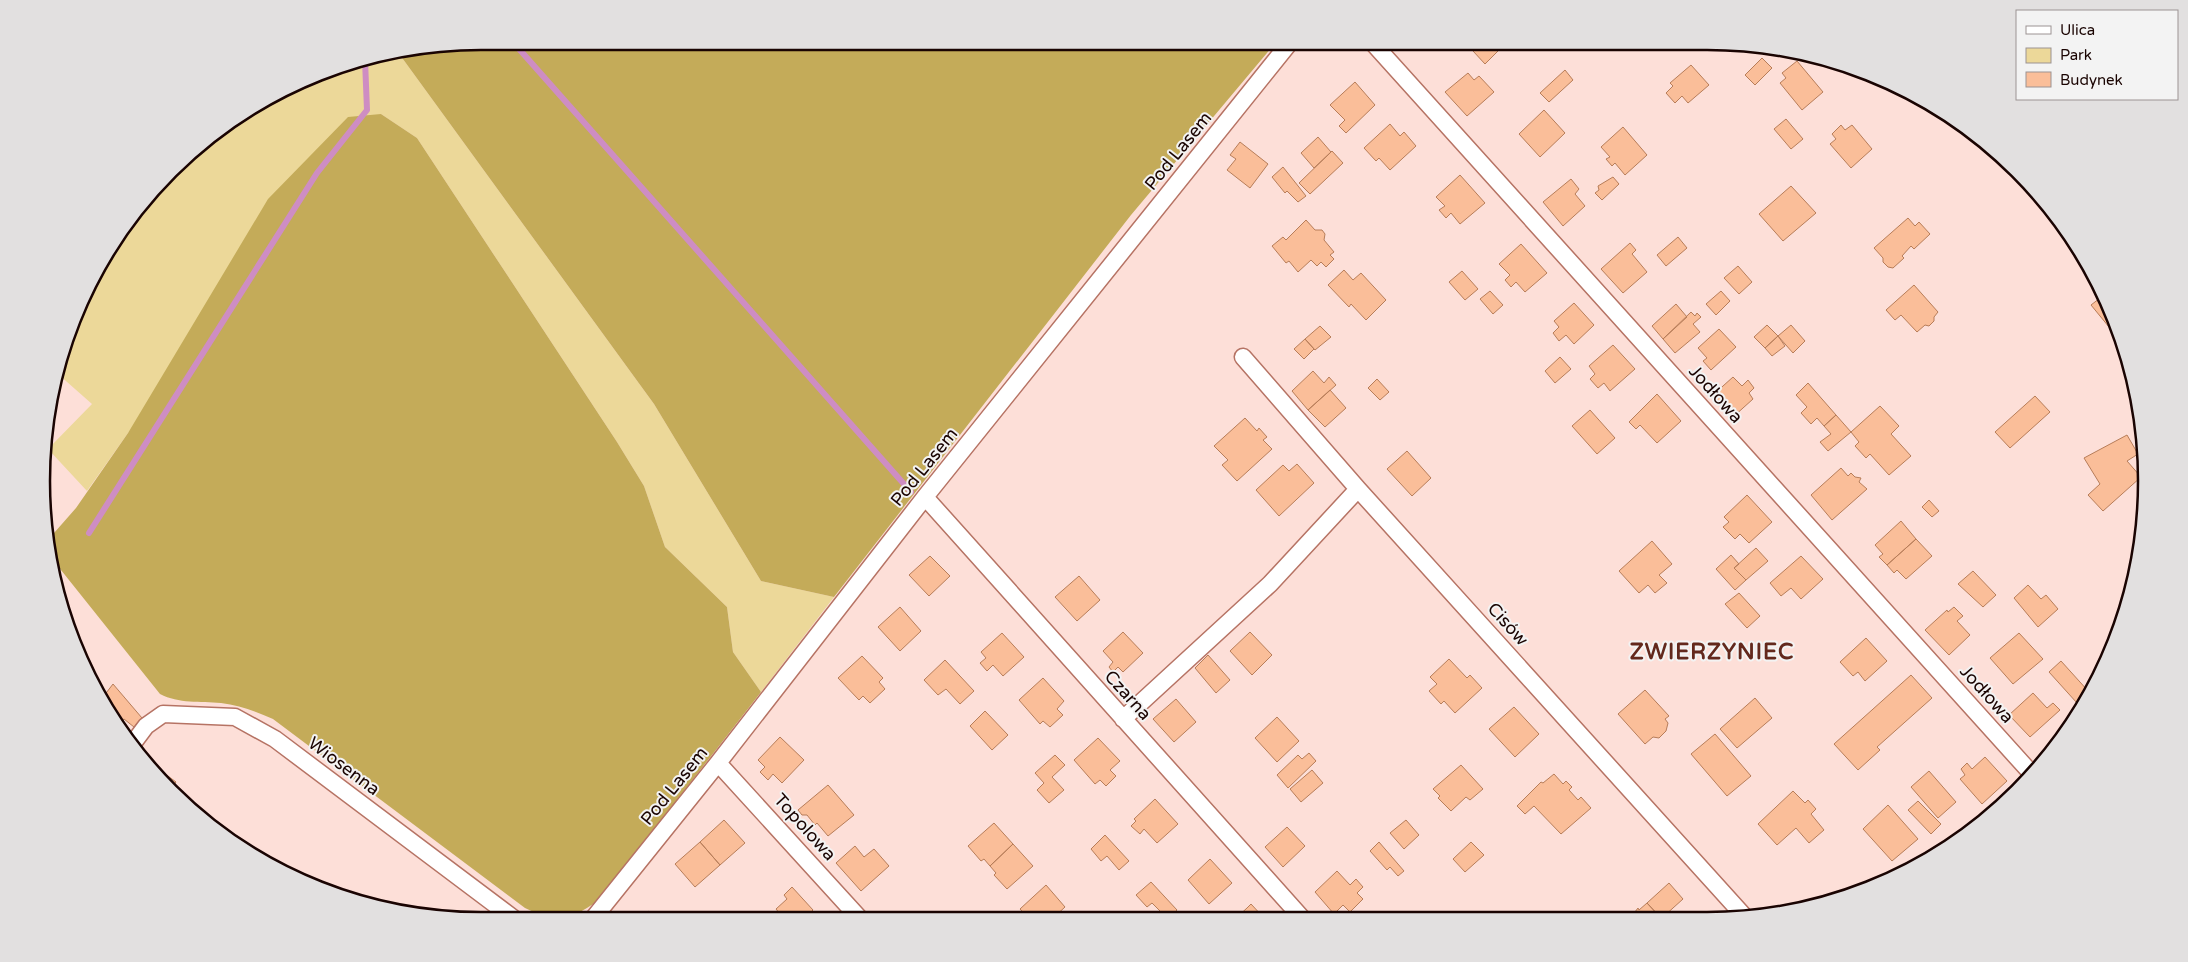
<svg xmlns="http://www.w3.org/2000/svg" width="2188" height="962" font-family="'Varela Round',sans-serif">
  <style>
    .green { fill: #ecd899 }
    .forest { fill: #c4ab59 }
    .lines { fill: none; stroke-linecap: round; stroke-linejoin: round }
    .stream { stroke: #ce8dc3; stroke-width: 6 }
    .building { fill: #fabe99; stroke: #b77d59 }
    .minor-casing { stroke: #b67364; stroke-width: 19 }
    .minor { stroke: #fff; stroke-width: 16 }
    .labels { text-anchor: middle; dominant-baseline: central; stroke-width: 4; stroke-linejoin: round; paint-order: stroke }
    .street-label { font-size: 18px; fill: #1a0402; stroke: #f3f3f3 }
    .district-label { font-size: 22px; font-weight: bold; letter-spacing: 1px; fill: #63281c; stroke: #f3f3f3 }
    .rim { fill: none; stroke: #1a0402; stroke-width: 2.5 }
  </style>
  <rect width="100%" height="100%" fill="#fddfd8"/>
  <path class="green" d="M400 55 654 404 761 581 834 597 761 692 733 652 727 607 665 547 644 486 617 442 417 138 381 114 128 433 87 491 48 449 92 404 58 374 100 261 191 150 261 100 339 65Z"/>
  <path class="forest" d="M481 41H1277L1131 215 834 597 761 581 654 404 400 55Z
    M381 114 417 138 617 442 644 486 665 547 727 607 733 652 761 692 599 900C568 921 560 924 525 908L273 719C256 712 240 705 221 703 200 701 179 704 160 694L49 555 47 541 76 508 128 433 268 199 348 117Z"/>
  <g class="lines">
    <path class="stream" d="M512 41 911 492
      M89 533 317 173 367 110 365 60"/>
  </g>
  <path class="building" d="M1483 41H1499L1503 46 1485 64 1473 51Z
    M1762 58 1772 68 1755 85 1745 75Z
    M1797 61 1823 92 1802 110 1780 83 1786 78 1782 73Z
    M1691 65 1709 85 1688 103 1682 96 1675 103 1666 93 1673 86 1670 83Z
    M1565 70 1573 80 1549 102 1540 93Z
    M1468 73 1474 80 1479 76 1494 92 1467 116 1445 92Z
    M1355 82 1375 105 1346 133 1339 126 1345 120 1330 105Z
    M1544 110 1565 133 1540 157 1519 134Z
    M1786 119 1803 139 1791 149 1774 129Z
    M1390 124 1400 136 1404 132 1416 146 1390 170 1379 158 1376 161 1364 148Z
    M1841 125 1845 130 1852 125 1872 149 1851 168 1830 144 1836 139 1832 134Z
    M1623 127 1647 155 1625 175 1615 163 1612 166 1606 159 1610 157 1601 147Z
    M1318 137 1331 152 1314 168 1301 153Z
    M1240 142 1268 164 1250 188 1227 170 1236 159 1230 155Z
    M1332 151 1343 163 1310 194 1299 183Z
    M1283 167 1306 196 1298 202 1287 191 1285 193 1272 177Z
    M1460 175 1485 203 1460 224 1451 213 1446 218 1439 210 1445 206 1436 197Z
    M1613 177 1619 184 1602 200 1595 193 1599 190 1598 186Z
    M1571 179 1579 189 1575 194 1585 206 1563 226 1543 202Z
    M1791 186 1816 213 1783 241 1759 214Z
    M1908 218 1915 226 1919 222 1930 234 1914 249 1911 246 1902 256 1904 258 1893 268 1888 267 1883 262V258L1874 248Z
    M1306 220 1315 230H1322L1325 234 1324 240 1334 252 1330 255 1334 259 1326 267 1321 262 1317 266 1311 260 1298 272 1289 261 1286 263 1272 246 1283 237 1286 240Z
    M1678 237 1687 248 1666 266 1657 255Z
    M1630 243 1636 250 1632 254 1647 272 1623 293 1601 269Z
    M1521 244 1547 273 1525 292 1516 282 1511 287 1505 280 1510 275 1499 264Z
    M1738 266 1752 282 1739 294 1724 278Z
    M1344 270 1353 280 1361 273 1386 300 1366 320 1351 304 1349 307 1328 285Z
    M1462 271 1478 289 1465 300 1449 282Z
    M1914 285 1938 312 1934 317V321L1929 326 1925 325 1917 332 1901 315 1895 320 1886 310Z
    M1490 291 1503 305 1493 314 1480 299Z
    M1721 291 1730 301 1716 315 1706 304Z
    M2104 295 2119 333 2112 324 2109 327 2091 305Z
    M1574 303 1594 325 1574 344 1566 335 1559 341 1553 333 1559 327 1554 321Z
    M1676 304 1687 317 1663 339 1652 326Z
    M1691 312 1695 316 1697 313 1701 317 1693 324 1700 332 1675 353 1663 339Z
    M1767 325 1778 336 1765 348 1754 337Z
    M1791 325 1805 341 1793 353 1778 336Z
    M1320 326 1331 337 1315 350 1305 339Z
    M1719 329 1736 347 1711 370 1703 361 1707 358 1698 348Z
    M1778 336 1785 346 1772 356 1765 348Z
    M1305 339 1314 349 1304 359 1294 349Z
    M1613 345 1635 369 1610 391 1604 383 1598 388 1590 379 1595 374 1589 366Z
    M1560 357 1571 369 1555 383 1545 371Z
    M1313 371 1324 383 1329 377 1336 385 1308 410 1292 391Z
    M1733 377 1742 386 1748 380 1754 388 1749 393 1753 399 1733 417 1713 395Z
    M1377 379 1389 392 1380 400 1368 388Z
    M1808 383 1836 415 1824 426 1817 418 1811 424 1801 413 1807 407 1796 395Z
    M1330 390 1346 408 1325 427 1308 410Z
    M1657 394 1681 421 1657 443 1640 425 1636 429 1629 422Z
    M2035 396 2050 412 2010 448 1995 432Z
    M1880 406 1899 426 1891 434 1911 456 1889 475 1870 454 1866 458 1855 446 1859 442 1851 432Z
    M1590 410 1615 438 1597 454 1572 426Z
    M1836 415 1851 432 1828 451 1820 442 1831 434 1824 426Z
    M1245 418 1257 431 1259 428 1267 437 1263 440 1272 449 1237 481 1222 465 1228 460 1214 446Z
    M2127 435 2138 454 2127 461 2141 477 2103 511 2088 495 2100 484 2084 458Z
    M1407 451 1431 478 1412 496 1387 469Z
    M1297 464 1314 483 1279 516 1256 490 1283 465 1289 471Z
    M1841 468 1848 476 1851 473 1855 477 1861 478 1859 482 1867 489 1832 520 1811 495Z
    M1747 495 1772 522 1749 543 1740 534 1735 539 1723 527 1729 522 1724 517Z
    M1929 500 1939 511 1932 517 1922 507Z
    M1901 521 1916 539 1887 565 1879 557 1883 554 1875 545Z
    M1916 539 1932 556 1906 579 1897 570 1894 573 1887 565Z
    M1652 541 1672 564 1659 575 1667 583 1655 593 1648 585 1639 593 1619 571Z
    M1756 548 1768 561 1746 580 1734 568Z
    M1731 555 1739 564 1734 568 1746 580 1735 590 1716 569Z
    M930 556 950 576 929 596 909 575Z
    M1801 556 1823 579 1801 599 1791 588 1781 596 1770 583Z
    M1973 571 1996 595 1983 607 1958 584Z
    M1079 576 1100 600 1077 621 1055 597Z
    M2028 585 2041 599 2046 595 2058 609 2038 627 2014 598Z
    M1739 593 1760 616 1747 628 1725 604Z
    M900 607 921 631 900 651 878 627Z
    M1954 607 1963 616 1957 621 1970 635 1949 655 1925 630 1947 610 1948 612Z
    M1123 632 1143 653 1123 672 1118 667 1113 672 1109 667 1113 662 1103 651Z
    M1250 632 1272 655 1252 675 1230 651Z
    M1002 633 1024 657 1003 676 993 665 987 671 980 663 986 658 981 652Z
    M2019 633 2043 659 2013 684 1990 658Z
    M1866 638 1887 661 1865 681 1858 672 1853 676 1840 662Z
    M1208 655 1230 680 1216 693 1195 668Z
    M862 656 883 678 879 682 885 689 870 703 863 696 859 700 838 678Z
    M1449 659 1467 678 1470 675 1482 688 1455 713 1444 701 1441 704 1429 691 1437 684 1430 677Z
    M945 660 974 691 960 704 946 689 938 695 924 680Z
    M2061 661 2089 692 2077 703 2049 672Z
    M1911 675 1932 698 1877 747 1880 750 1858 770 1834 744Z
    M1043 678 1064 701 1057 709 1063 715 1050 727 1043 721 1040 724 1019 700Z
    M113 684 142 718 134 727 124 719 120 722 116 720 100 701Z
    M1645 690 1669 716 1665 719 1668 723 1666 731 1659 738 1653 737 1645 744 1618 714Z
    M2033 693 2047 708 2053 703 2060 710 2030 737 2009 715Z
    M1755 698 1772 718 1737 748 1720 729Z
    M1176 699 1196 722 1174 742 1153 719Z
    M1514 707 1539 734 1515 757 1489 729Z
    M985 711 1008 735 992 750 970 726Z
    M1277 717 1299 741 1277 762 1255 738Z
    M1715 734 1751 776 1727 796 1691 754Z
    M780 737 804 760 782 783 773 774 768 780 760 772 765 767 758 760Z
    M1098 738 1120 761 1110 770 1116 776 1106 786 1100 780 1095 784 1074 760Z
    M1309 753 1316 761 1288 788 1277 775 1298 755 1302 759Z
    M1055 755 1065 765 1052 777 1064 790 1049 803 1037 790 1044 783 1035 773Z
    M1985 757 2007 781 1982 804 1960 779 1965 775 1961 769 1967 763 1972 769Z
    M153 765 176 782 171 788Z
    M1461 765 1483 789 1470 800 1466 797 1451 811 1438 798 1440 796 1433 789Z
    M1312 770 1323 783 1301 802 1290 789Z
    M1929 771 1956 802 1938 818 1911 787Z
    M1554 774 1563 784 1566 781 1572 787 1569 790 1578 800 1581 797 1591 808 1561 834 1534 806 1525 814 1517 806 1541 782 1543 783Z
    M828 785 854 815 828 836 817 823 815 825 807 815H802L798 810Z
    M1793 791 1805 803 1808 800 1816 809 1811 814 1824 830 1809 843 1796 828 1777 845 1758 824Z
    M1155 799 1178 824 1157 843 1144 829 1140 834 1131 826 1136 821 1134 819Z
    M1918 801 1941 824 1931 834 1908 810Z
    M1888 805 1918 839 1892 861 1863 829Z
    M724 820 745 843 720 865 700 842Z
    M1406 820 1419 835 1404 849 1390 833Z
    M994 823 1013 844 990 866 984 859 981 861 968 846Z
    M1287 827 1305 846 1283 867 1265 847Z
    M1105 835 1129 861 1119 870 1107 856 1101 861 1091 849Z
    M700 842 720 865 695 887 675 864Z
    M1379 842 1404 871 1398 876 1390 867 1387 870 1370 851Z
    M1471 842 1484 855 1465 872 1453 859Z
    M1013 844 1033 866 1007 889 994 875 996 873 990 866Z
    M855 846 864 857 874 849 889 866 861 891 836 863Z
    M1210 859 1232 883 1209 904 1188 880Z
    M1337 871 1350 885 1356 879 1363 887 1357 893 1363 899 1350 912 1343 905 1334 914 1315 892Z
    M1151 882 1177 910 1168 919 1152 903 1147 907 1136 895Z
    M1669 883 1683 899 1663 917H1660L1647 903Z
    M1046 885 1065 907 1052 919H1029L1020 909Z
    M792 887 813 910 803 920H785L776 909 787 899 784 895Z
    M1647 903 1660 917H1631L1638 908 1639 910Z
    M1251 904 1264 918 1235 919 1247 908Z
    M649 911 658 920H638Z"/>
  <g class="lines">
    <defs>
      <path id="minor" d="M1371 41 2031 773
        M1243 357 1358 489 1745 917
        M925 497 1302 918
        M1123 719 1270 584 1358 489
        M134 742 146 726 163 714 235 717 275 739 517 921
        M718 763 861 920
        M592 920 718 763 925 497 1291 41"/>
    </defs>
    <use href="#minor" class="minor-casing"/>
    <use href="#minor" class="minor"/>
  </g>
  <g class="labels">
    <g class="street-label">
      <text transform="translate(1178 151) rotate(-51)">Pod Lasem</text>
      <text transform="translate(1716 394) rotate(48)">Jodłowa</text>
      <text transform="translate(924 467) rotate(-51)">Pod Lasem</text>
      <text transform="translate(1508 624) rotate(48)">Cisów</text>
      <text transform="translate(1987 694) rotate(48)">Jodłowa</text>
      <text transform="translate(1128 695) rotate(48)">Czarna</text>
      <text transform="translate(344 766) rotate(37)">Wiosenna</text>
      <text transform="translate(674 786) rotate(-51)">Pod Lasem</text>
      <text transform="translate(805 827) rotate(48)">Topolowa</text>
    </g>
    <g class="district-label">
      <text x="1712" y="652">ZWIERZYNIEC</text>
    </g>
  </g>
  <path d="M0 0H2188V962H0ZM481 50H1707A431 431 0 0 1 2138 481V481A431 431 0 0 1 1707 912H481A431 431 0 0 1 50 481V481A431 431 0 0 1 481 50Z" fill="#e2e0e0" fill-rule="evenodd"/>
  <path class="rim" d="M481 50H1707A431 431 0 0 1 2138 481V481A431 431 0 0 1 1707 912H481A431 431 0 0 1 50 481V481A431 431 0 0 1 481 50Z"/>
  <rect x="2016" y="10" width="162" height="90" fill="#f3f3f3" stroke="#9c9393"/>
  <rect x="2026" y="26" width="25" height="8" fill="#ffffff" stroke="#9c9393"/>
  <text x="2060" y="35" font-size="15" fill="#1a0402">Ulica</text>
  <rect x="2026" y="48" width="25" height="15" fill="#ecd899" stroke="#9c9393"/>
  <text x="2060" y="60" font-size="15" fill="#1a0402">Park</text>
  <rect x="2026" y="72" width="25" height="15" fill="#fabe99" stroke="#9c9393"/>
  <text x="2060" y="85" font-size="15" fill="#1a0402">Budynek</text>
</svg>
